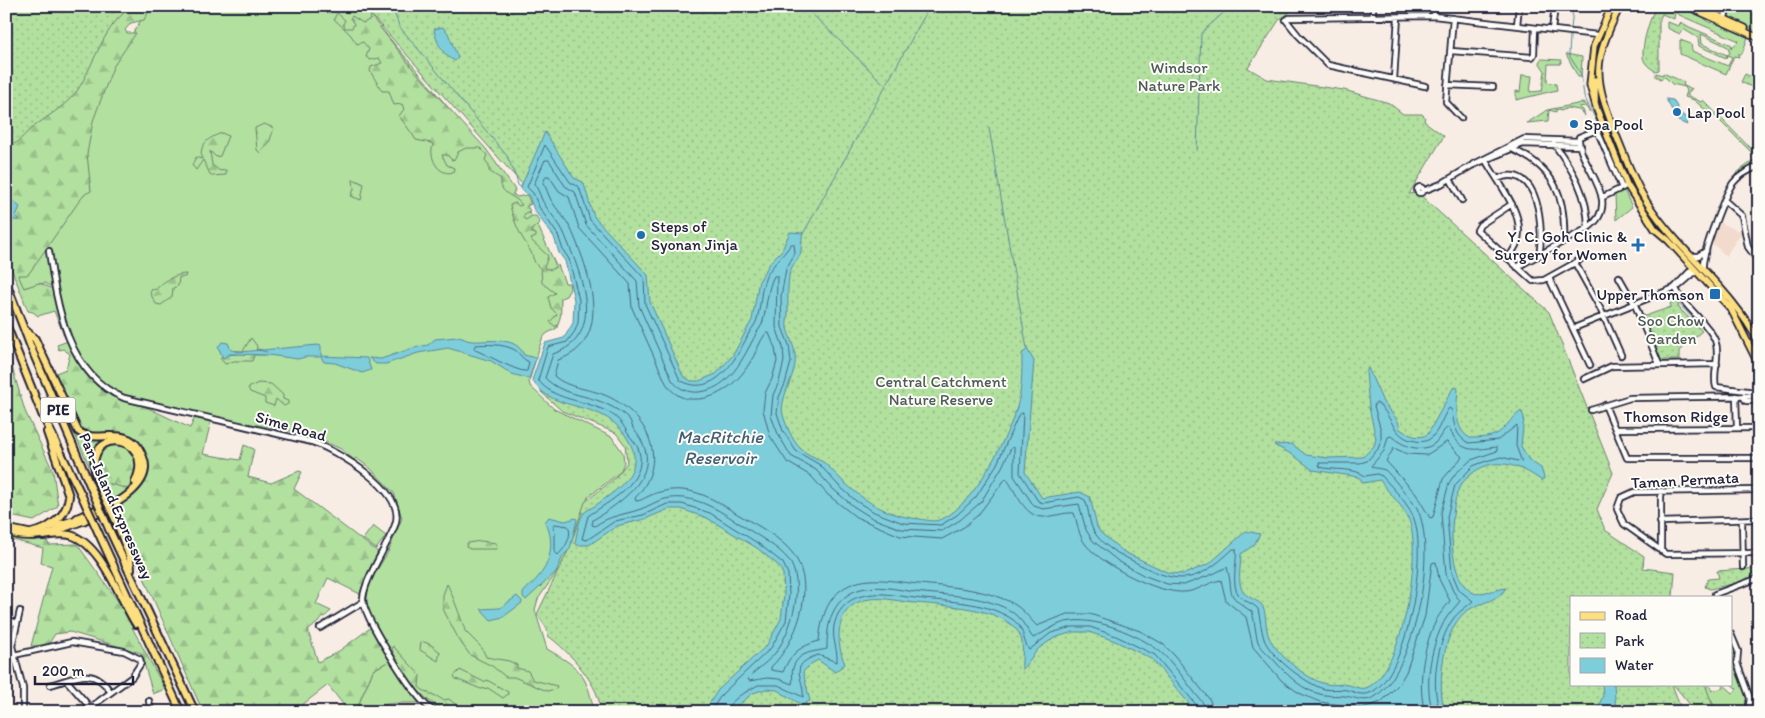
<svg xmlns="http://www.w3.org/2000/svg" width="1765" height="718" font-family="Itim,sans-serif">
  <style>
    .built { fill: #f2dbcd }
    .green { fill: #b2e09f; stroke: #6a816d; fill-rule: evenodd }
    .forest { fill: url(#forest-firs); stroke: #6a816d }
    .park { fill: url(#park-dots); stroke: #6a816d }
    .water { fill: #7ecddb; stroke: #59899b }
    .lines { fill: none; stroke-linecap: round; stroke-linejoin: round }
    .shore { stroke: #47667b; stroke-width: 1 }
    .stream { stroke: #59899b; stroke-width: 1 }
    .minor-casing { stroke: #22223b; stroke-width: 8 }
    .major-casing { stroke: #22223b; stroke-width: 9 }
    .highway-casing { stroke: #22223b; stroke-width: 10 }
    .minor { stroke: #fdfcf7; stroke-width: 4.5 }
    .major { stroke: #fddf80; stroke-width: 5.5 }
    .highway { stroke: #fddf80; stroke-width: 6 }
    .highway-bridge-casing { stroke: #22223b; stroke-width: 10; stroke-linecap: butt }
    .highway-bridge { stroke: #fddf80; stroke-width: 6 }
    .poi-dot { fill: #1f6fb2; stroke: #fdfcf7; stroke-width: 2 }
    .labels { text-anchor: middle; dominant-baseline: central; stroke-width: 4; stroke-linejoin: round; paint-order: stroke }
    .shield { fill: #fdfcf7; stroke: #646373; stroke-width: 1 }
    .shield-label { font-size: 15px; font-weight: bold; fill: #22223b }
    .park-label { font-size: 16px; fill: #4d5b59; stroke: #fdfcf7 }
    .poi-label { font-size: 16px; fill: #22223b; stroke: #fdfcf7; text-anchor: start }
    .street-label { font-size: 16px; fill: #22223b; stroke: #fdfcf7 }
    .water-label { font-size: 18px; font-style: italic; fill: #425e73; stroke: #fdfcf7 }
  </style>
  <defs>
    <pattern id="forest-firs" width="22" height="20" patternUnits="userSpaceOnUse" patternTransform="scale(1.25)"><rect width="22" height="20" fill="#b2e09f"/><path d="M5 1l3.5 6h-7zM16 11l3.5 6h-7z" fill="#99c08a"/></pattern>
    <pattern id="park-dots" width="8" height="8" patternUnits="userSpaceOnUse" patternTransform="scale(1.25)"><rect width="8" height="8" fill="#b2e09f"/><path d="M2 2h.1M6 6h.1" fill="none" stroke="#99c08a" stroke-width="1.8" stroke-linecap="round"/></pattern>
  </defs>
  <rect width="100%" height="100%" fill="#f8ede4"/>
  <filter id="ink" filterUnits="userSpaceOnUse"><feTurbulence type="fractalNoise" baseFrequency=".02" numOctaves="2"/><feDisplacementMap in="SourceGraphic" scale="10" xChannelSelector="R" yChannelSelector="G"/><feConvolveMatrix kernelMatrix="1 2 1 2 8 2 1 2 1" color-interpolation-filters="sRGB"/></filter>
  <g filter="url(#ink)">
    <path class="built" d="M1720 223 1742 232 1726 256 1712 243Z"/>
    <path class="green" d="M150 6H353L369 14 497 165 512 194 526 209 539 228 556 266 561 297 557 328 546 334 542 339 529 381 530 386 554 409 612 437 623 453 624 463 620 472 588 497 573 539 571 552 538 599 535 610 547 649C576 666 586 671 593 707L588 712H445L429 708 398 664 366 607 369 583 388 552 402 518 394 493 370 468 356 458 354 460 341 449 307 434 207 416 120 396 95 378 82 359 71 338 57 289 44 283 23 288 18 276 112 66Z
      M1676 6H1681L1706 17 1705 20 1711 23 1713 20 1748 37 1742 54H1738L1739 57 1734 56 1726 74 1680 54V40L1691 44 1692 51 1728 66 1732 57 1727 55 1726 58 1699 46 1698 38 1683 29 1680 34 1667 28V22L1679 26 1680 23 1732 45 1731 48 1739 41 1677 14ZM1701 34 1728 47 1730 53 1727 55 1702 44Z
      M1730 6H1751L1759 11V32L1730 18 1728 15Z
      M1566 54 1582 57 1581 77H1578Z
      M1541 59 1562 60 1560 64H1548L1547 82 1556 84 1557 90 1516 100V91L1520 92 1522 75 1532 76 1530 92 1542 91 1545 71 1539 62Z
      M1656 73 1663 75V73L1684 82 1683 85 1690 89 1692 88 1687 95 1701 102 1703 100 1756 154H1759V168L1741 179 1736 173 1756 159 1753 154 1710 111 1708 112 1694 100 1685 97 1687 91 1685 87 1672 84 1665 77 1660 79 1659 77H1656Z
      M1598 76 1599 84 1647 205 1645 209 1639 207 1597 110 1590 78Z
      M1582 103 1586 104 1590 112 1585 106 1579 107 1583 110 1585 116 1579 110 1567 108 1561 111 1556 109V112L1549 110 1548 121 1527 123 1547 110Z
      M1624 190 1632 207 1616 220 1615 195Z
      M74 432 83 437 112 438C98 456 90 445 93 475Z
      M103 473 110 479 111 485H119L128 489 125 493 110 501 98 475Z
      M373 526 386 536 376 549 363 539Z
      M1731 643 1736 647C1737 670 1751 689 1748 712H1738L1739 708 1715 707 1705 690 1709 684 1712 691 1723 688V684L1733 693 1737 689 1731 684Z
      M391 660 420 703C406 703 389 702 376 707 367 710 367 712 357 712 360 696 368 685 373 670Z"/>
    <path class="forest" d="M6 6H152L144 20 131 23 125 30 127 33H136L113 67 93 121 87 154 91 191 85 194 77 204 30 272 27 275H18L24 288 39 283 53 289 67 337 65 338 54 311 38 316 33 312 28 311 6 255Z
      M349 6H379L371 13 375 21 413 69 486 149 513 187 515 190 513 194 517 197 527 195 531 204 527 206 530 211 525 213 523 218 526 220 532 216H536L540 223 532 229V233L536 234V237L531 239 532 241 548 256 544 268 551 270 558 265 565 283H569L570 289 566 296 561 298C560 309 563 316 556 327L550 322 557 314 551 308 548 297 555 293 542 283 541 269C533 263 534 259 531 252 520 234 515 226 510 205L515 203 519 206 522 205C514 194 499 195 501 179L489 171V165L485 160 487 155 480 148H466L458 152 455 159 452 160 447 155H442L447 165 454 168 453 172C439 177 428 157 433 145L431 143 416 140C411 131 405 125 399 116L404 109 402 104 394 105 389 91H382L370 71 371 67 382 63 379 58 370 60 366 57 369 49 363 42 357 44 350 34 334 19 337 13 345 20 343 24 345 28H352L354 24 350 18 352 16 363 23 371 19 370 13Z
      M264 124 274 128 269 143 260 153 257 150 255 128Z
      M222 133 228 136 220 156 216 157 210 151 212 165 220 171 226 170V175L211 176 203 160 196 170 192 165 196 157 202 159C198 144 210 137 222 133Z
      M353 179 364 184 361 200 351 196 354 189Z
      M186 274 185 277H179L178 286 173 288 172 297 161 305 156 304 150 293 152 289 155 290C163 282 174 274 186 274Z
      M251 338 257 346 256 351 258 349 265 351V355H255V353L252 361H234L225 364 220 358C228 351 233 350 243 351Z
      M68 341 86 373 111 396 144 406 190 428 195 417 211 421 203 454 240 460 244 445 254 449 248 477 271 483 299 471 302 472 294 489 378 552 360 594 328 578 316 604 331 611 308 631 318 662 339 651 370 628 391 660 373 670C368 685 360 696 357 712H349L328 685 293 712H203L115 512 120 502 136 488 144 462 125 439 82 436 51 375 66 369 70 354 63 349 59 350 57 345Z
      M6 347 25 411 53 471 58 506 34 521 6 515Z
      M258 383 271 384 283 395V399L288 401V404L284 406 276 399 274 406 265 403V398L250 392 248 388Z
      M111 444H123L134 451C137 467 135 475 128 489L108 483 110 479 103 473 98 475V455Z
      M6 534 32 540 46 539 49 545 77 544 118 601 165 689 153 694 141 653 70 632 55 634 48 645 31 646 52 566 41 563 43 548 6 538Z
      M481 541 496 543 497 549H470L466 547 467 543Z
      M447 584C449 586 465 628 465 631L482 648 486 657 509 661 517 665V668L528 671 533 680 557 686 556 689 547 691 514 677H506L492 666 470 655 459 640 443 609V595Z
      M421 641 430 644 440 652 438 661 420 650Z
      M393 646 420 675 419 687C425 693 435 694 443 700L449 699 455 704 481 712C444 712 429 708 408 677 401 667 396 660 392 649Z
      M460 670 484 682 487 680 508 692V694L503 698 488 688 481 689 456 679 454 676Z"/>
    <path class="park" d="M6 6H134C104 22 95 64 77 91 64 108 46 116 30 130 21 137 18 145 6 147Z
      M359 6H1298L1279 20 1248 68 1267 79 1344 90 1389 103 1403 114H1422L1425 117 1424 121 1444 136 1409 194 1418 193 1549 312 1613 473 1597 509 1605 530 1644 556 1643 568 1675 572 1673 597H1571V684H1672L1682 712H600C603 688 567 649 548 636L547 629 537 614 569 549 585 502 615 478 627 463 625 445 616 433 562 411 541 392 569 341 578 316 567 255 522 184 366 9Z
      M1656 6H1676L1674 19 1662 14 1659 21V70L1655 71C1650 68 1643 63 1643 56 1642 43 1650 18 1656 6Z
      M1745 74 1759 80V94L1758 90 1741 82Z
      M1677 301 1679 308 1702 331 1679 351V360H1660L1642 317 1671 307 1670 303Z
      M1759 568V578L1710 589 1705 587 1708 579 1719 578 1717 571Z
      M1673 684H1705L1715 712H1696Z"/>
    <path class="water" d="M443 27 448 33 458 58 455 61C443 56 436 42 434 29Z
      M1666 99 1673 100 1682 115 1688 118 1686 123 1687 125 1678 121Z
      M545 132 574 178 583 182C588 194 589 206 595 218L648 275 650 302 683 376 691 381H699L716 374 733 355 752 320 759 281 772 260 782 250 790 232 803 233C801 240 802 250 800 255 798 261 792 265 790 271 787 286 788 298 788 313 788 318 786 323 787 328 790 340 797 350 795 364 793 379 779 401 783 415 786 425 792 440 800 448 808 456 820 458 828 466 854 494 881 516 920 519 926 520 934 522 939 520 972 510 1007 438 1017 407 1022 390 1022 372 1022 354L1027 349 1034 361 1025 472 1042 498 1080 492 1090 497 1097 527 1101 533 1124 552 1169 573 1184 574 1209 564 1246 531 1260 534 1254 545 1241 554C1241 567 1235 589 1248 596 1253 600 1260 601 1263 607 1267 617 1265 628 1269 637 1275 653 1309 681 1326 684 1333 686 1342 683 1349 685 1357 687 1362 691 1370 686 1403 666 1421 558 1410 523 1405 506 1389 495 1380 480L1363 483 1359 477 1313 470 1293 455 1274 445 1292 444 1306 455 1328 458 1363 457 1374 446 1376 439 1369 407 1366 372 1368 368 1383 402 1398 421 1400 429C1409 435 1418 440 1428 434L1453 388 1456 387 1458 389C1457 404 1453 429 1470 438 1505 438 1499 429 1521 411L1524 417 1521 446 1529 460 1541 468 1544 478 1542 481C1519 464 1492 455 1469 476 1465 480 1461 483 1459 488 1449 511 1446 585 1476 594L1506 588C1498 601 1482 602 1470 609 1443 623 1436 686 1445 712H1196L1152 659 1115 641 1089 632H1073L1054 638 1038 649 1022 670C1021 659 1025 644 1019 633 1001 606 944 606 916 603 900 602 886 597 870 599 836 603 834 639 845 664L835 672 818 660 811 664 803 672 810 701 802 705 777 690 766 689 753 693 730 712H704L718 690 767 645 781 619 784 595 783 574 779 566 757 548 707 518 681 509H669L645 519 617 526 589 545H577L575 543C577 534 578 522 583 514 586 510 592 508 596 505 617 490 645 472 630 443 605 395 555 417 532 380L545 343 564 338 573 323 574 300 565 261 559 253 554 237 534 210 529 196 520 189Z
      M13 201 20 207 16 216 20 220H9L11 228 6 229V205Z
      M457 337C463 337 466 341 472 341 489 342 516 335 524 355L536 358 529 379 512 374 491 361 448 348 418 353 386 364H376L369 358 381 359 413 348 428 345 435 339Z
      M222 342 228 343 231 350 240 352 318 345 321 346V356L367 358 371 370 362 373 335 363 324 362 321 357H305L298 359 268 355 230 354 223 358 218 347Z
      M549 517 565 521 576 518 577 520 570 549 563 556 556 572 526 600 523 597V593C527 587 534 583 539 576 551 562 555 539 545 522Z
      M517 596 522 601V603L503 617 491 620 481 609 500 608Z
      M1602 684H1614L1616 712H1596L1603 696Z"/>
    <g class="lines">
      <path class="shore" d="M476 345C486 344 503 344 513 349 520 352 520 358 529 362L527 371C519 373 486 354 475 350L474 348Z
        M1447 442 1462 457 1443 479 1433 517 1430 518 1416 494 1386 461 1394 448 1407 454 1426 455Z
        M555 524 568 526C573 536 565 548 558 555L555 552V533L553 526Z
        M710 712 722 694 771 648 786 621 789 595 788 574 783 563 759 544 710 513 682 504H667L643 515 615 521 587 540 582 539 588 516C608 502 648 482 639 451 637 443 631 439 627 432 621 420 613 413 599 408 578 399 554 400 538 380L548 347 567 342 575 331 578 323 579 300 569 259 563 250 558 235 539 207 533 193 527 187 545 145 570 182 579 187 590 220 644 278 645 304 680 380C714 400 737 358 749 333 752 328 756 324 757 319 761 307 760 293 764 282 768 268 783 257 791 244H794L795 253 786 269 781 296 782 327 789 345 791 362 785 384 779 397 777 413 783 431 796 451 820 465 838 485 856 501 874 512 903 523 941 525 957 515 976 497 997 464 1019 414 1023 413 1020 473 1038 501 1043 503 1079 497 1085 500C1090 511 1088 526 1097 536 1106 548 1119 554 1131 560 1177 585 1194 586 1233 549H1236C1238 560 1230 585 1239 595 1244 602 1253 603 1258 609 1260 618 1261 629 1264 639 1270 656 1306 684 1324 689 1331 691 1339 688 1347 690 1356 692 1362 697 1372 692 1408 672 1426 559 1415 522 1410 504 1394 490 1382 476L1377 474 1365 476C1354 467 1333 471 1320 467L1319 463H1360L1367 461 1378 449 1381 440V431L1374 406 1376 402C1392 413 1392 439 1416 441 1421 442 1426 442 1431 438 1440 430 1442 417 1449 408L1452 410C1453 422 1456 438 1469 443L1498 440 1517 425 1516 446 1522 462 1501 457 1486 461 1473 466 1455 485 1447 517 1452 573 1459 590 1473 601C1467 607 1459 611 1453 619 1437 642 1430 685 1440 712
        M726 712 728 706 739 696 758 685H778L803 697C805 677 786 666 818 655L837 662C838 645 828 635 838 614 843 605 852 598 862 596 880 591 897 596 915 598 945 602 976 600 1005 615 1027 626 1020 636 1029 650L1051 633 1072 627H1090L1116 636 1155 655 1198 707 1199 712
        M1205 712 1203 703C1190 688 1173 661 1158 650 1137 634 1098 618 1072 621 1057 622 1046 632 1033 638 1025 627 1022 618 1009 610 980 594 946 596 915 592 894 589 864 581 845 597 829 610 827 629 827 649 815 652 798 651 793 668 791 673 794 679 792 684L779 679 767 678 749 681 748 678C757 669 769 661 776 652 792 630 806 582 788 559 778 547 761 538 748 529 725 514 695 492 665 499 656 501 649 506 641 509 624 515 610 515 595 526L592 525 593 520C625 500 667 471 635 431 632 428 632 424 630 420 624 413 613 407 604 403 584 394 562 395 545 378L553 354C609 336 579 270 564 233 560 224 550 213 545 205 540 198 540 191 534 184L545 160H549L565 186 575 192 586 225 637 281 639 306 672 380C678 389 689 393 699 392 730 389 743 358 756 334 758 330 762 326 763 321 767 307 767 289 774 276H777L776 327 783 347 784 361 779 382 773 395 771 416 778 434 791 456 816 470 833 489 853 506 872 518 901 529 942 531 960 520 981 502 1002 467 1011 448 1014 447V476L1034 506 1043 509 1079 504 1086 530 1093 541 1118 561 1143 575 1167 584 1184 585 1213 574 1227 567C1235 597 1223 592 1252 612 1255 621 1255 632 1258 642 1261 648 1268 654 1273 659 1287 675 1303 692 1325 695 1331 696 1338 695 1344 696 1356 697 1365 704 1376 696 1415 669 1438 550 1417 508 1414 503 1389 473 1385 470 1380 468 1375 469 1371 466L1384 451 1388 437 1391 436C1402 446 1422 454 1435 443 1440 438 1442 431 1448 427 1451 431 1453 437 1457 441 1467 454 1483 448 1497 447V451L1471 460 1455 474 1449 483 1441 513 1446 574 1453 591 1460 601C1454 609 1446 616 1442 626 1430 650 1424 687 1433 712
        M1213 712 1210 700 1174 655 1163 644 1140 631 1090 614H1067L1037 626C1029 618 1022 608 1012 603 983 588 950 587 919 584 894 582 864 573 841 590 825 602 821 622 819 641 800 646 790 654 783 672L771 670V667C796 643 817 588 794 555 782 538 757 525 739 515 721 504 704 492 683 490 672 489 659 491 649 496 644 498 641 501 636 501L635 498C670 462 649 415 607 396 590 388 568 389 554 376L558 360C616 341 588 268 571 229 566 219 557 210 551 200 548 195 547 188 543 183L546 176H549L559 191 569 197 579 228 630 284 632 308 666 383C671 392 681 399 691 399 715 401 737 384 749 364 756 354 759 342 766 333H769L775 348 777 361 772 379 765 393 763 410 770 436 787 462 811 476 828 495 856 517 900 536 942 539 964 527 978 515 1006 478C1016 491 1024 517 1043 517 1053 517 1064 512 1074 513 1078 524 1078 535 1086 545 1104 566 1158 594 1185 592 1198 591 1209 582 1221 580L1226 601 1246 617 1253 647 1282 681 1299 693 1320 702 1362 708 1381 702 1399 684 1406 672 1425 616 1432 563 1436 562 1439 579 1450 601C1445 608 1438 615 1435 623 1423 648 1417 686 1425 712"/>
      <path class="stream" d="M392 6 399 26 507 156C511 167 516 174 518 185L522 188
        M804 6 884 84
        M1571 30 1573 8
        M1570 36 1569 55 1581 74 1584 96 1598 124
        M989 128 1027 349
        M1197 151 1201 33 1231 6
        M1628 192 1637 207
        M803 234 930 6
        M1667 295 1673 293 1679 304 1703 329
        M258 350 267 352
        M228 355 237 354"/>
      <defs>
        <path id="minor" d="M1373 6V16
          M1434 16 1435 6
          M1453 18 1446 102 1461 118
          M1724 21 1728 6
          M1517 25 1519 6
          M1552 30 1555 6
          M1451 51 1532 57 1534 54 1535 28
          M1394 79 1398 17
          M1447 85 1493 87
          M1425 86 1328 65 1298 35 1286 20 1289 18 1434 16 1597 35
          M1554 144C1573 170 1588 195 1588 228
          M1512 149C1555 168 1566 197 1564 241
          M1486 161C1501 188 1538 228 1507 258
          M1474 164 1524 139 1579 141
          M1450 179 1462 200
          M1497 179C1540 160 1544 230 1539 256
          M1417 190a3 3 0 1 1 6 0a3 3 0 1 1-6 0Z
          M1423 191 1441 184 1471 166 1523 144 1581 146
          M1603 197 1624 187
          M1724 200 1742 216 1748 247 1759 262
          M1512 204 1480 225 1477 230 1533 281 1544 280 1580 260
          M49 251C57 305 67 375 124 398L312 442C337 451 408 491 395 525 388 545 365 578 363 598 362 616 412 692 426 705 430 709 435 711 440 712
          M1692 256H1698L1706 251
          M1575 263 1600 308 1621 355
          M1517 267 1588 228C1626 201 1576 164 1579 137L1597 130 1622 188
          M1703 268C1701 256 1725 194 1733 183 1739 175 1749 170 1759 166
          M1619 277 1635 305 1659 364
          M1549 278 1590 365
          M1675 287C1684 308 1707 321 1715 340 1721 356 1712 373 1716 387L1755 392 1756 396
          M1675 287 1693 268
          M1574 328 1679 286 1696 271
          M1584 379 1612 366 1717 364
          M1736 396 1737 428
          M1743 396 1746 401H1759
          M1605 405 1627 458H1759
          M1591 410 1630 398 1759 396
          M1615 429 1759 428
          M1759 490 1634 492 1621 498 1617 509 1624 524 1666 554 1759 553
          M1661 491V551
          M1742 521 1743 567
          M1660 522 1759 519
          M1716 597 1715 594 1759 578
          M20 611 12 646 23 688V712
          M6 620 17 623
          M320 628 363 602
          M1731 634 1738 651 1737 663 1750 698 1748 712
          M14 655 72 642 124 651 140 659 141 663 132 677 84 712
          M67 681 89 706
          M50 685C74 679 93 665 110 691
          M149 701 151 712"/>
        <path id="major" d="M1612 6 1594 46 1590 85 1597 110 1627 185 1655 229 1668 240 1731 309 1759 365
          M1620 6C1592 64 1593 76 1616 135 1626 159 1634 183 1648 204 1681 254 1732 289 1759 343
          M1687 6 1759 38
          M1696 6 1745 28
          M1595 80V101
          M6 528 30 533 81 518
          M6 532C34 543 57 531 83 521"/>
        <path id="highway" d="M6 282 32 350 92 490
          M6 324 42 414 81 494
          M25 330 35 339 78 431C92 442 110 432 126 438 136 441 139 448 143 457 156 488 104 510 83 521
          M100 487C72 423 159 431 135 482
          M77 518 102 507
          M117 523 130 558 131 569
          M109 529 195 712
          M41 531C55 523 67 515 69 496L47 432
          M99 534 181 712
          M43 536C52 535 61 533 70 535 101 543 120 599 136 624"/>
      </defs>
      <use href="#minor" class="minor-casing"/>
      <use href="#major" class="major-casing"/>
      <use href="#highway" class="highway-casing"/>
      <use href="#minor" class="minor"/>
      <use href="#major" class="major"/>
      <use href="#highway" class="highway"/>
      <defs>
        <path id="highway-bridge" d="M100 487 117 523
          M92 490 109 529
          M81 494 99 534"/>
      </defs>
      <use href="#highway-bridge" class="highway-bridge-casing"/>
      <use href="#highway-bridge" class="highway-bridge"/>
    </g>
  </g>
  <g class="poi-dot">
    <circle cx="1677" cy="112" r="5"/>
    <circle cx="1574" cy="124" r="5"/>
    <circle cx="641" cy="235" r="5"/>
    <path d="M1635.5 237.5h5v5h5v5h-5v5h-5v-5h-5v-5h5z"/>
    <rect x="1709" y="288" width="12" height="12" rx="2.5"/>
  </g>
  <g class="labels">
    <rect class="shield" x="40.5" y="397.5" width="35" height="25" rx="4"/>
    <g class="shield-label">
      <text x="58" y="410">PIE</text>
    </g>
    <g class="park-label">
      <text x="1179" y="67">Windsor<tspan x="1179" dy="18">Nature Park</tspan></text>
      <text x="1671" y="320">Soo Chow<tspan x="1671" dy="18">Garden</tspan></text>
      <text x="941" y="381">Central Catchment<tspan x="941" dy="18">Nature Reserve</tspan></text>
    </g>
    <g class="poi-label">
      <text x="1687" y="112">Lap Pool</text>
      <text x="1584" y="124">Spa Pool</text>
      <text x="651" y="226">Steps of<tspan x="651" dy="18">Syonan Jinja</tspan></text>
      <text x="1627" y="236" text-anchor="end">Y. C. Goh Clinic &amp;<tspan x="1627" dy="18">Surgery for Women</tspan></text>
      <text x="1704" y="294" text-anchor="end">Upper Thomson</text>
    </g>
    <g class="street-label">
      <text x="1676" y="416">Thomson Ridge</text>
      <text transform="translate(291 426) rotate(16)">Sime Road</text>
      <text transform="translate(1685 480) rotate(-3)">Taman Permata</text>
      <text transform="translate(116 506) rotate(66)">Pan-Island Expressway</text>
    </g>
    <g class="water-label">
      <text x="720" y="437">MacRitchie<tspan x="720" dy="21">Reservoir</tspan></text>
    </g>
  </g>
  <rect width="1765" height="718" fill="none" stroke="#fdfcf7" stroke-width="25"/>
  <rect x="12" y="12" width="1740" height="693" fill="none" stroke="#22223b" stroke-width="2" filter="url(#ink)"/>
  <rect x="1570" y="596" width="162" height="90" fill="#fdfcf7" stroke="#a5a5ac"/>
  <rect x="1580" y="612" width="25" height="8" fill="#fddf80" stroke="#a5a5ac"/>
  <text x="1615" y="620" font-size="15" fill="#22223b">Road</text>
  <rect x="1580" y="633" width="25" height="15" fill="url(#park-dots)" stroke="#a5a5ac"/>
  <text x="1615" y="646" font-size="15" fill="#22223b">Park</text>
  <rect x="1580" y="658" width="25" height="15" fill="#7ecddb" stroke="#a5a5ac"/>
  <text x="1615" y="670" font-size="15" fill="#22223b">Water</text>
  <path d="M35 676v8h98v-8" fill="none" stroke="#22223b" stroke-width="2.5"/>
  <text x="42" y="676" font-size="15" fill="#22223b" stroke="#fdfcf7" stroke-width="4" paint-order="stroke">200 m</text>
</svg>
